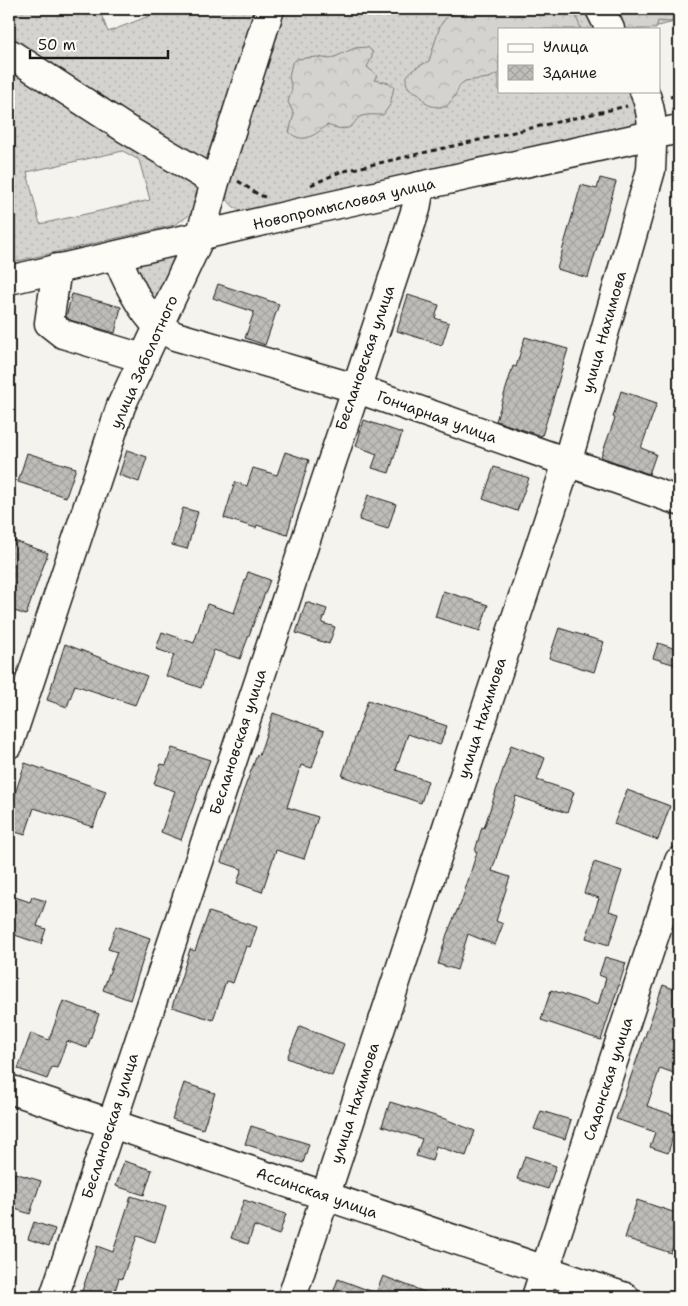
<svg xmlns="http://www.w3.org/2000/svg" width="688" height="1306" font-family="'Shantell Sans',sans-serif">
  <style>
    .grass { fill: url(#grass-dots); stroke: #787876; fill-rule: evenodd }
    .forest { fill: url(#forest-crowns); stroke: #787876 }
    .building { fill: url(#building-cross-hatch); stroke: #1c1c1c }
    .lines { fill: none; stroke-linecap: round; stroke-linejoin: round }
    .minor-casing { stroke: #1c1c1c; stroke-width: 31 }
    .major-casing { stroke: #1c1c1c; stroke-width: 31 }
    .path { stroke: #1c1c1c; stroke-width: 3; stroke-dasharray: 5 4; stroke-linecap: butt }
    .minor { stroke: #fdfcf7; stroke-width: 28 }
    .major { stroke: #fdfcf7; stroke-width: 28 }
    .labels { text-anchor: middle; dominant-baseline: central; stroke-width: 4.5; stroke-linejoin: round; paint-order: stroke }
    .street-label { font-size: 15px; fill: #1c1c1c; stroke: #fdfcf7 }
  </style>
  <defs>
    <pattern id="grass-dots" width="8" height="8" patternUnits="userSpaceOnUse" patternTransform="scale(1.25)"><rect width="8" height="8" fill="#d4d3cf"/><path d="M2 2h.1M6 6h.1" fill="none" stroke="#b5b5b1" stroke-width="1.8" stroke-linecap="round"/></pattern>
    <pattern id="forest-crowns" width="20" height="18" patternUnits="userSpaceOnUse" patternTransform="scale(1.25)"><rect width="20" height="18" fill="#d4d3cf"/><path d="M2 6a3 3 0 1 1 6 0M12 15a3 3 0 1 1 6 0" fill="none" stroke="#b5b5b1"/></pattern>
    <pattern id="building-cross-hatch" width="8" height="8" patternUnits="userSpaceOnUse" patternTransform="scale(1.25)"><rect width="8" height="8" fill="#bebdba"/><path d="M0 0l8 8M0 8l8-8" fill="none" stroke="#a3a29f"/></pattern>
  </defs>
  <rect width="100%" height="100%" fill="#f4f3ee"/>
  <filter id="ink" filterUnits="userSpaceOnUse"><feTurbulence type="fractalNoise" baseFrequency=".02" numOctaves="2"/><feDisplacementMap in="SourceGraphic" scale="10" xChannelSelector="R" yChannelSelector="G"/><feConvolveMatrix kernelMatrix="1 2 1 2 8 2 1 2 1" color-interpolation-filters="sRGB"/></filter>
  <g filter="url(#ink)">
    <path class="grass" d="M9 9H99L108 32 167 9H261L219 134 209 154 204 160 17 51 9 39Z
      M281 9H679V21L644 29H499V91H656L663 122 243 212C233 208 229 203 224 194Z
      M9 65 197 187C200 210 192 214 174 225L9 263ZM123 151 139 160 150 200 40 224 27 172Z
      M176 254 178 258 155 305 128 264Z"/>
    <path class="forest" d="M479 9H557L563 14H575L581 29H499V73L489 78 465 81 460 85 455 96 446 107C440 107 431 107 427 104 424 101 422 97 419 94 417 92 411 91 409 88 398 74 420 66 429 61L440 26 448 15Z
      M623 9H675V20L670 22 658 21 656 29H619L621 13Z
      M367 47 372 51V57L367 67 377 75 374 80 389 83 394 87 390 105 383 115C376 115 368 114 362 116 356 118 355 124 350 127 343 131 334 127 327 125 315 135 303 145 289 132L294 114 288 102 292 89 289 77 292 63 297 59 317 57 330 59 355 48Z"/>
    <path class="building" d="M600 178 616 182 588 278 557 269 581 185 597 189Z
      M218 284 279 304 265 345 245 338 254 312 213 298Z
      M72 294 121 307 115 333 70 320 66 317Z
      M408 295 439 305 435 318 449 323 442 345 397 331Z
      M525 337 568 349 542 436 496 421 513 366 516 367Z
      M621 391 657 403 641 448 656 454 649 474 601 457 615 418 613 417Z
      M364 420 402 433 389 473 372 468 377 454 356 446Z
      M127 450 147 457 139 482 119 475Z
      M285 452 309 460 287 535 257 525 256 528 224 518 235 482 247 486 253 468 277 475Z
      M27 453 76 468 66 497 18 482Z
      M494 467 529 478 517 511 483 499Z
      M368 495 396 504 388 529 359 520Z
      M183 508 198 512 187 549 172 545Z
      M9 539 48 553 26 615 9 609Z
      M248 572 270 580 240 659 214 650 201 688 166 676 174 655 156 649 162 632 194 643 207 604 234 613Z
      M443 591 488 605 480 631 435 617Z
      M306 602 327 609 322 623 335 627 329 644 296 633Z
      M559 628 604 642 594 672 549 658Z
      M658 643 679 650V666L653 658Z
      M65 644 147 676 135 705 75 685 67 707 47 700Z
      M368 700 447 726 440 745 408 734 396 770 428 781 421 803 342 776Z
      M273 713 324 731 312 768 301 765 287 807 318 817 304 859 276 850 262 892 237 883 242 869 221 862 243 792 257 755 259 756Z
      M511 745 545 758 537 780 574 792 567 813 516 796 492 871 510 877 496 921 503 924 495 945 468 934 457 970 438 964 447 934 459 906H460L477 852 475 851 482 827 484 828Z
      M172 748 210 760 181 840 161 832 175 791 154 784 161 764 166 765Z
      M25 763 106 791 93 827 34 808 25 835 9 830V812Z
      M627 790 670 806 658 840 614 824Z
      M594 862 622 871 609 911 619 914 609 945 586 938 599 898 584 893Z
      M9 895 30 902 32 897 46 901 37 926 46 929 41 944 9 933Z
      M209 912 257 927 250 947 246 946 233 983 226 981 213 1020 172 1007 190 949 195 951Z
      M116 926 150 938 130 1000 103 990 117 952 108 949Z
      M605 957 626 963 601 1040 541 1020 551 990 598 1005 606 978 599 975Z
      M663 985 679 991V1075L660 1068 647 1106 679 1117 668 1153 650 1147 655 1132 616 1119Z
      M63 1001 99 1014 87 1048 67 1041 57 1068 52 1067 47 1079 18 1069 31 1033 49 1040Z
      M300 1026 344 1044 332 1076 287 1058Z
      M184 1083 215 1093 203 1129 172 1119Z
      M390 1102 445 1119 475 1131 466 1156 436 1146 432 1161 416 1156 422 1139 382 1126Z
      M541 1111 571 1120 565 1139 534 1129Z
      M251 1126 309 1144 303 1163 245 1144Z
      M525 1156 556 1166 548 1189 517 1179Z
      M124 1161 152 1170 144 1195 116 1186Z
      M15 1173 41 1181 30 1214 9 1207V1192Z
      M131 1196 166 1207 155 1242 137 1236 122 1279 119 1278 113 1297H80L97 1246 113 1252Z
      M244 1200 286 1214 279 1235 254 1226 248 1244 231 1238Z
      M637 1200 679 1214V1228L671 1253 625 1238Z
      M34 1222 55 1229 49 1246 28 1239Z
      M383 1276 435 1296V1297H346L333 1293 338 1279 376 1293Z"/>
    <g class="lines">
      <defs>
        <path id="minor" d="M600 9 610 29
          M9 53 126 129 215 182
          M117 256C125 278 140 309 158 326 163 330 170 333 175 336L355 388 679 501
          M57 268 49 323 63 334 142 358
          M9 744 121 406 200 237 215 182 270 9
          M9 1089 625 1297
          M54 1297 416 209 420 186
          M292 1297 567 463 651 170C652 144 655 115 644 91
          M536 1297 679 861"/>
        <path id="major" d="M9 280 307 211 679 129"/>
      </defs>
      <use href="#minor" class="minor-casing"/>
      <use href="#major" class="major-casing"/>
      <path class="path" d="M670 97 679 95
        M238 181 259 195 265 197
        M311 185 340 172 627 106"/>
      <use href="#minor" class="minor"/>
      <use href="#major" class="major"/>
    </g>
  </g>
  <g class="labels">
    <g class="street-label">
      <text transform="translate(344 204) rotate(-13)">Новопромысловая улица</text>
      <text transform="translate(604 332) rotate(-74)">улица Нахимова</text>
      <text transform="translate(365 358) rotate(-71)">Беслановская улица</text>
      <text transform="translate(144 362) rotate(-66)">улица Заболотного</text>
      <text transform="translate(437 417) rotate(20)">Гончарная улица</text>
      <text transform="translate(482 718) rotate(-72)">улица Нахимова</text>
      <text transform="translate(238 742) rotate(-72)">Беслановская улица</text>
      <text transform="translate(608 1079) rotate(-72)">Садонская улица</text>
      <text transform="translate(355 1103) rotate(-72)">улица Нахимова</text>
      <text transform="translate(110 1126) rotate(-72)">Беслановская улица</text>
      <text transform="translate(317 1193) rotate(19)">Ассинская улица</text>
    </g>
  </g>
  <rect width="688" height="1306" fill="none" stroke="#fdfcf7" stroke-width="30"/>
  <rect x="15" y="15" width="658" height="1276" fill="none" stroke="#1c1c1c" stroke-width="2" filter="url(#ink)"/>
  <rect x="498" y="28" width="162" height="65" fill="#fdfcf7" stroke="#a3a29f"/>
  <rect x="508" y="44" width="25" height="8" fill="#fdfcf7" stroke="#a3a29f"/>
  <text x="543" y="52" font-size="15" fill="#1c1c1c">Улица</text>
  <rect x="508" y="65" width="25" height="15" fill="url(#building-cross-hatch)" stroke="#a3a29f"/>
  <text x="543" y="78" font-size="15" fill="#1c1c1c">Здание</text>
  <path d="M30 50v8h138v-8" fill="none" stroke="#1c1c1c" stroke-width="2.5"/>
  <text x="38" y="50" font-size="15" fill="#1c1c1c" stroke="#fdfcf7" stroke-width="4" paint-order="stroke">50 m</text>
</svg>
